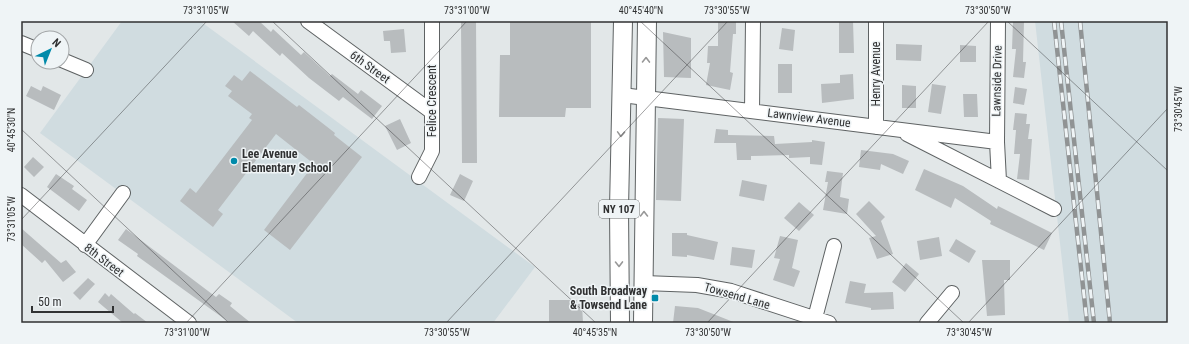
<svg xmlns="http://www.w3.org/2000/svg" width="1189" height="344" font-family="'Roboto Condensed',sans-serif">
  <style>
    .built { fill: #d0dce0 }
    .building { fill: #b8bcbe }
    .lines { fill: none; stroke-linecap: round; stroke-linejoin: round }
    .minor-casing { stroke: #5e6263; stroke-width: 16 }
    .major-casing { stroke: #5e6263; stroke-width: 20 }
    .minor { stroke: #fff; stroke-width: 14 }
    .major { stroke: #fff; stroke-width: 18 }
    .rail-casing { stroke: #909394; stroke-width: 4.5 }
    .rail { stroke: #eff4f6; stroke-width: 3; stroke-dasharray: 9; stroke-linecap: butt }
    .oneway { stroke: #989898 }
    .ticks { fill: none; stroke: #303132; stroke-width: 1; stroke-opacity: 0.45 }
    .poi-dot { fill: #008aaa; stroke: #eff4f6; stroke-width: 1.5 }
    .labels { text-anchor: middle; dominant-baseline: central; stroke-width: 3; stroke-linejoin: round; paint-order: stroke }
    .shield { fill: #eff4f6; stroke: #696c6d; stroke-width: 1 }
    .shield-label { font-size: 11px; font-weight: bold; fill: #303132 }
    .street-label { font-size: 12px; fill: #303132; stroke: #eff4f6 }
    .poi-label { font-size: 12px; font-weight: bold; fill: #303132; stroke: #eff4f6; text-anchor: start }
    .neatline { fill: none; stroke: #303132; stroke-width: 1.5 }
    .ticks-label { font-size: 10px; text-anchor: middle; fill: #303132 }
  </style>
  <rect width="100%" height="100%" fill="#e2e7e8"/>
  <path class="built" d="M122 21H200L535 267 493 323H298L40 133Z
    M1035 21H1168V323H1069Z"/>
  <path class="building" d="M232 21H259L271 32 273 29 301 55 304 52 330 76 332 74 358 94 361 90 382 106 372 119 343 97 339 101 309 78 282 53 280 56 253 31 249 36Z
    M461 21H476L477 163H462Z
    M510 21H591V108H566L565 117H499L500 55H510Z
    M736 21V34H733L730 72 733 73 730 90 706 85 710 63H707L708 46H718V22Z
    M839 21H853L854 53H839Z
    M1013 21H1024L1023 62H1026L1024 78 1013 77 1016 49H1012Z
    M782 28 795 30 793 51 779 49Z
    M404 29 406 52 391 53 390 41H384L383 31Z
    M663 32 691 38V78L664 77Z
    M896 44 922 45 921 61 896 60Z
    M960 45 976 46V62H960Z
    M778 64H792V93H778Z
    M250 71 297 107 299 105 335 133 334 135 362 157 290 250 264 230 314 164 276 134 218 210 223 214 213 227 180 201 190 188 196 193 252 120 249 118 252 114 228 96 232 91 225 86 234 75 242 81Z
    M853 74 854 99 822 103 821 84 840 83V75Z
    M932 84 946 86 941 114 928 112Z
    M902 85 916 86V108H902Z
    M31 86 41 91 43 86 61 95 54 110 26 96Z
    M1015 87 1027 89 1024 105 1013 103Z
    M963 94H977L978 117H964Z
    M1015 113 1027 114 1026 124H1030L1028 139H1032L1029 180 1017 179 1020 154H1014L1016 130H1013Z
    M658 118 684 119 681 201 656 200Z
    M400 119 411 143 397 150 385 126Z
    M716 129 728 130V135L774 136 775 144 812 142V140L825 142 822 165 810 164V157L789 158V155L751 156V160H737L736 143H714Z
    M861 150 893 154 909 161 903 174 881 164 880 170 859 167Z
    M33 157 44 167 34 177 24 167Z
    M924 169 963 186 997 209 998 206 1052 233 1044 250 990 224 991 221 955 198 951 208 915 190Z
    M827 171 843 173 840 197 849 199 847 214 823 210 828 182H825Z
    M56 174 74 186 72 189 87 200 79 211 47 187Z
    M460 174 473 181 464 201 450 195Z
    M742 180 767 185 764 201 739 196Z
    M869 201 885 217 881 221 893 254 877 259 869 238 876 236 856 214Z
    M799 202 814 215 799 231 784 218Z
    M21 228 61 263 66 260 76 272 63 282 45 260 42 263 21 244Z
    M126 229 216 297 219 294 232 303 230 306 251 323H230L137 256 138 254 118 240Z
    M672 233H687V235L718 242 714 260 687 255V257L672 256Z
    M780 236 798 240 792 268 800 271 794 287 773 280 780 259 774 258Z
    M939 237 942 256 920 260 917 241Z
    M956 239 976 251 969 263 949 251Z
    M732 247 755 250 752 268 730 265Z
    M982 260H1010V280H1004L1005 315 987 316Z
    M906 263 919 274 905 292 892 282Z
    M88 278 95 284 80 300 73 293Z
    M850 281 866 284 864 293 893 292 894 309 871 310V308L845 303Z
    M105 293 109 297 111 294 134 314 135 313 148 323H123L98 302Z
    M549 300H577V304H582L583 323H549Z
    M675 306 698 308 736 323H673Z"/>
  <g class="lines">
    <defs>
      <path id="minor" d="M308 21 432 112
        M998 21 997 142 999 181
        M21 43 38 50
        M62 60 86 70
        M622 95 997 142
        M752 111 753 21
        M876 127V21
        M907 134 1054 209
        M419 177 432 151V21
        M21 195 189 323
        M85 245 123 193
        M644 283 697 285 731 291 829 323
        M815 318 834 246
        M927 323 952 293"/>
      <path id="major" d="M620 323 619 208 623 21
        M643 323 647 21"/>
    </defs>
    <use href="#minor" class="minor-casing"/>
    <use href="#major" class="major-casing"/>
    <use href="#minor" class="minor"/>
    <use href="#major" class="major"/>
    <defs>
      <path id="rail" d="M1054 21 1087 323
        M1061 21 1094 323
        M1080 21 1110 323"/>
    </defs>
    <use href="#rail" class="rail-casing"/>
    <use href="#rail" class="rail"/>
  </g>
  <defs><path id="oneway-chevron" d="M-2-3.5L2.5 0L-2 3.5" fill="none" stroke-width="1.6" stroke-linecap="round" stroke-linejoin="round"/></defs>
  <g class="oneway">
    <use href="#oneway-chevron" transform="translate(646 60) rotate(-89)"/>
    <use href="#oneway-chevron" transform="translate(621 134) rotate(92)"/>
    <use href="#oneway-chevron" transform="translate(644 214) rotate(-90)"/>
    <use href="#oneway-chevron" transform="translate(619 264) rotate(89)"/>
  </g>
  <path class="ticks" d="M272 21 596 323M640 21 964 323M1007 21 1168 171M21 129 229 323M21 220 207 21M186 323 467 21M446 323 728 21M707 323 989 21M968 323 1168 108"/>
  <g class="poi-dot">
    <circle cx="234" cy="161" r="4"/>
    <rect x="651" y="294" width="8" height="8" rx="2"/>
  </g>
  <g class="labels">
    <rect class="shield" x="599" y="200" width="40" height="18" rx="3"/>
    <g class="shield-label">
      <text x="619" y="209">NY 107</text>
    </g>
    <g class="street-label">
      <text transform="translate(370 67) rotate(36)">6th Street</text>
      <text transform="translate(876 74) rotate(-90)">Henry Avenue</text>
      <text transform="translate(997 81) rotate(-89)">Lawnside Drive</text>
      <text transform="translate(432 101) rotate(-90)">Felice Crescent</text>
      <text transform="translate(809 118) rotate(7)">Lawnview Avenue</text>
      <text transform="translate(104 260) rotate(37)">8th Street</text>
      <text transform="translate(737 296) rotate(16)">Towsend Lane</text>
    </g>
    <g class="poi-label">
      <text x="242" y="154">Lee Avenue<tspan x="242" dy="14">Elementary School</tspan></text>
      <text x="647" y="291" text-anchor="end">South Broadway<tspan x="647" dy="14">&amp; Towsend Lane</tspan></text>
    </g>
  </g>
  <rect width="1189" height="344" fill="none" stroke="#eff4f6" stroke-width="44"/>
  <g transform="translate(50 50) rotate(43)"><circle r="19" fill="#eff4f6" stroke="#a3a6a8"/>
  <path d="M0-3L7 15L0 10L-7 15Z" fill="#008aaa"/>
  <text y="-6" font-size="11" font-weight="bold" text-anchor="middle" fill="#303132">N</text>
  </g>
  <path d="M32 306v6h81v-6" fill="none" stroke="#303132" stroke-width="2"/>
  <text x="38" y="306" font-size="12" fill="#303132" stroke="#eff4f6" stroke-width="3" paint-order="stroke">50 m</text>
  <rect x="22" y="22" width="1145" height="300" class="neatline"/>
  <g class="ticks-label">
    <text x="206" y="14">73°31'05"W</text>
    <text x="467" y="14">73°31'00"W</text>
    <text x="641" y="14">40°45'40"N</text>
    <text x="727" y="14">73°30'55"W</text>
    <text x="988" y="14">73°30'50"W</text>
    <text transform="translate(1178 109) rotate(-90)" y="4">73°30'45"W</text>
    <text transform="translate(11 130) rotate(-90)" y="4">40°45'30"N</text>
    <text transform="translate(11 219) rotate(-90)" y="4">73°31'05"W</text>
    <text x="187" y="336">73°31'00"W</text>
    <text x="447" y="336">73°30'55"W</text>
    <text x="595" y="336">40°45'35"N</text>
    <text x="708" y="336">73°30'50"W</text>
    <text x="969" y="336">73°30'45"W</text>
  </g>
</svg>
